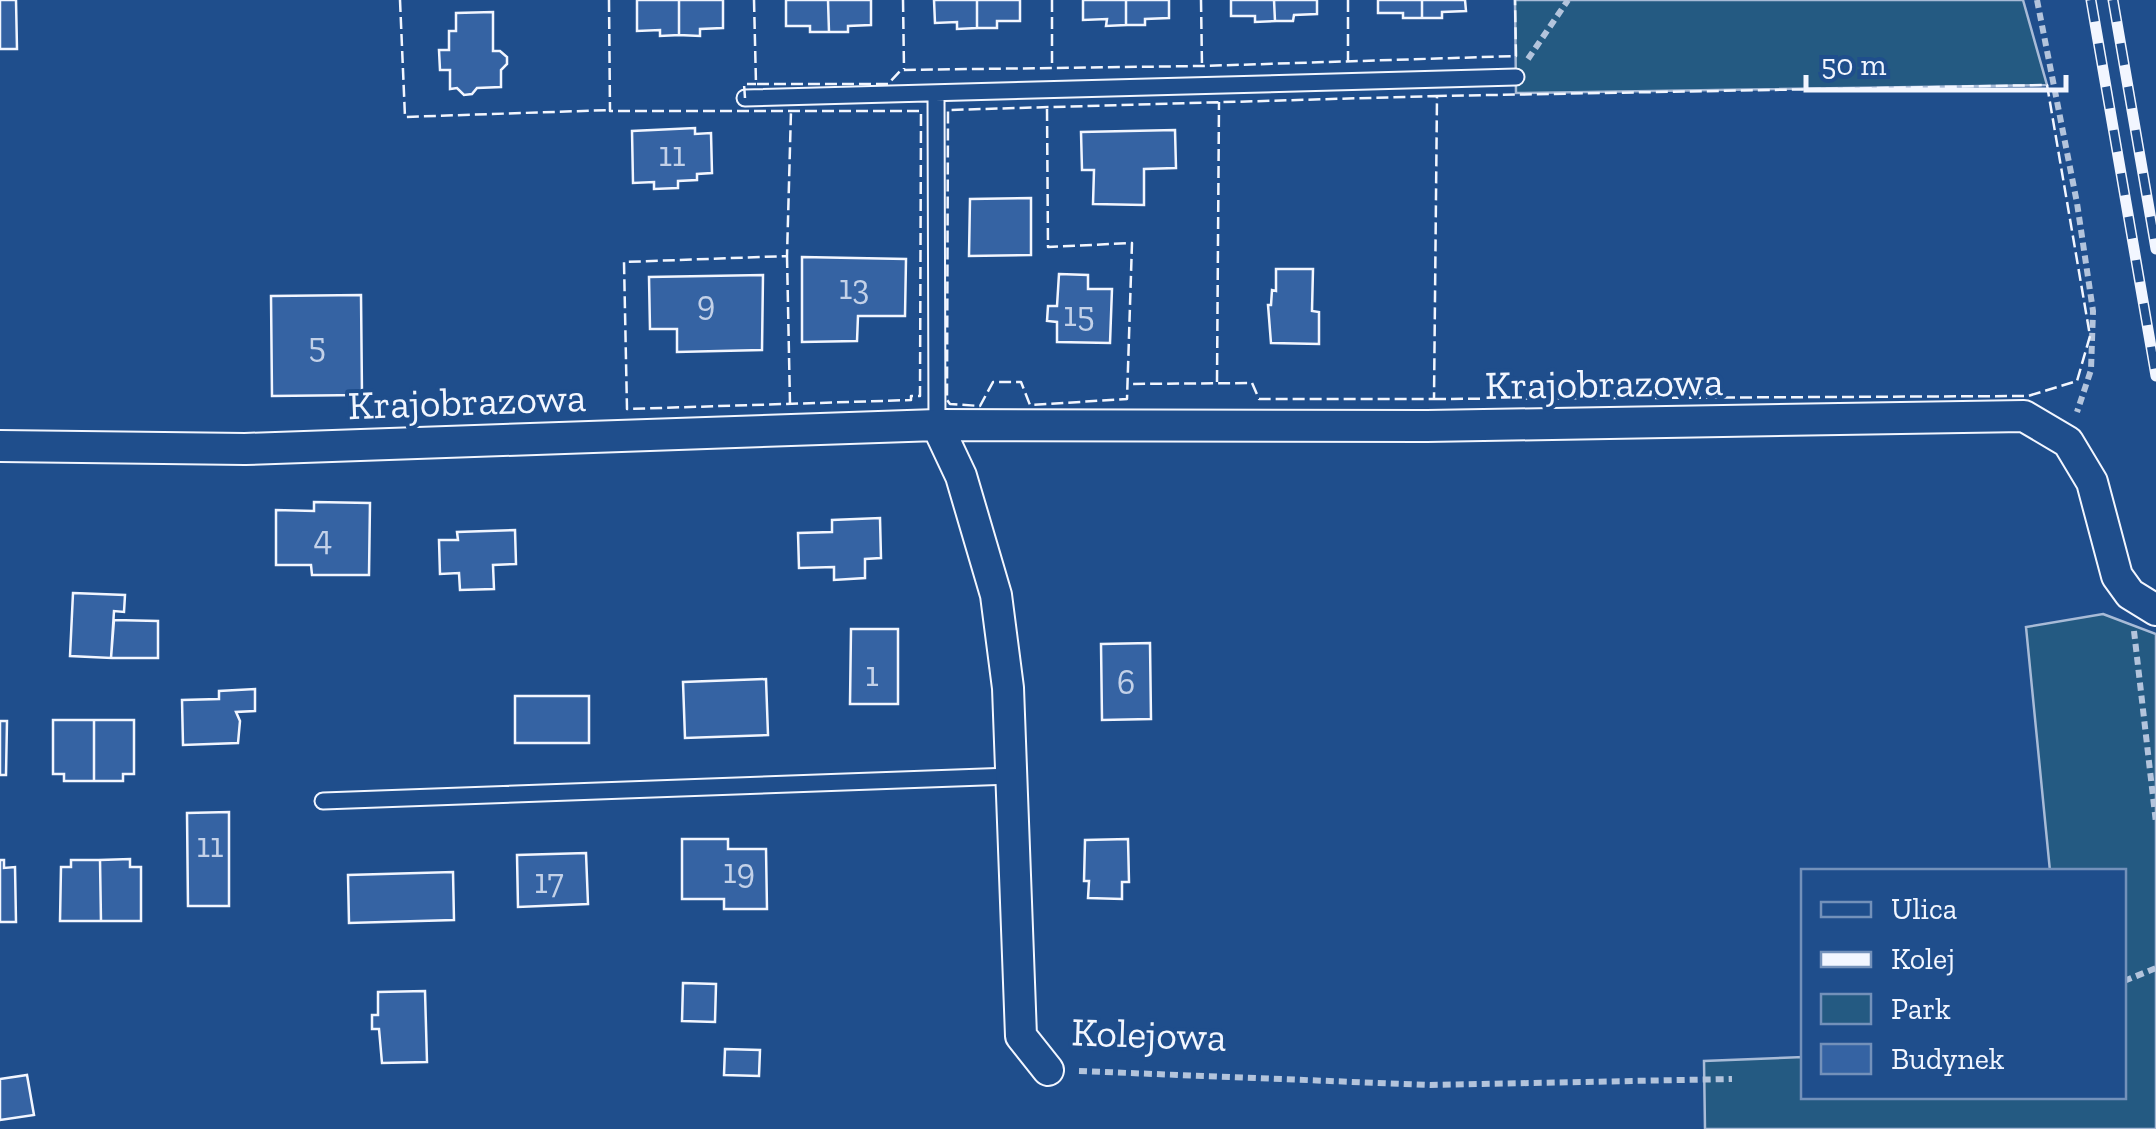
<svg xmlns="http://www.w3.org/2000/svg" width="2156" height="1129" font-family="'Zilla Slab',serif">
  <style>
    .green { fill: #245a82; stroke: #a8bbd7; stroke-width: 2.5 }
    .building { fill: #3563a3; stroke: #f2f6ff; stroke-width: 2.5 }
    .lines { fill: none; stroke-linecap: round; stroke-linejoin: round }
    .service-casing { stroke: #f2f6ff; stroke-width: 19 }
    .minor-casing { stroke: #f2f6ff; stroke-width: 34 }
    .path { stroke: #b3c4dc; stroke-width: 6; stroke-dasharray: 8 5; stroke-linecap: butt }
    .service { stroke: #1f4e8c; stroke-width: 15 }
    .minor { stroke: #1f4e8c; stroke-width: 30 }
    .rail-casing { stroke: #f2f6ff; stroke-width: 11 }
    .rail { stroke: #1f4e8c; stroke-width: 8; stroke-dasharray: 22; stroke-linecap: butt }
    .fence { stroke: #f2f6ff; stroke-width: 2.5; stroke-dasharray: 12 5; stroke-linecap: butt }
    .labels { text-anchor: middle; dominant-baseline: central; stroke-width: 8; stroke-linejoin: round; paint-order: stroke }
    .number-label { font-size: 35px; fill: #c3d1e8 }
    .street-label { font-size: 40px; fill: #f2f6ff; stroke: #1f4e8c }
  </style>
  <rect width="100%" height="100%" fill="#1f4e8c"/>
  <path class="green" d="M1515 0H2023L2047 85 1516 93Z
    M2103 614 2156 634V1129H1705L1704 1061 1803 1057 1804 1096H2124V872L2050 871 2026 627Z"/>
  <path class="building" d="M0 0H16L17 49H0Z
    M637 0H679V35L660 36V30L637 31Z
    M679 0H723V28L700 29V36L679 35Z
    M786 0H828L829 32H810V26H786Z
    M828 0H871V25L848 26V32H829Z
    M934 0H977V28L957 29V22L935 23Z
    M977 0H1020V21H997V28H977Z
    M1083 0H1126V25L1106 26 1107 19 1083 20Z
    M1126 0H1169V18L1145 19V25H1126Z
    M1231 0H1274L1275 21 1255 22V16H1231Z
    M1274 0H1317V14L1294 15 1293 21H1275Z
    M1378 0H1422V18H1403V13H1378Z
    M1422 0H1465L1466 11 1442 12V18H1422Z
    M493 12V51H500L507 57V64L501 70V87L477 88 472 94 464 95 457 88 450 89V70H440L439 50H449V31H456V13Z
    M695 128V134L711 133 712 173 697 174V180L678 181V188L654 189V182L633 183 632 131Z
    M1175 130 1176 168 1144 169V205L1093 204 1094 170H1082L1081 132Z
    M1031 198V255L969 256 970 199Z
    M802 257 906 259 905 316H858L857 341 802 342Z
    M1276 269H1313L1312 311 1319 312V344L1271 343 1268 305H1271L1272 290 1276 291Z
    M1059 274 1088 275V289H1112L1110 343 1057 342V322L1047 321 1048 306H1057Z
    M763 275 762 350 677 352V329H650L649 277Z
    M361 295 362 395 272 396 271 296Z
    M314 502 370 503 369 575H312L311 565H276V510L314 511Z
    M880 518 881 558 865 559V578L834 580V567L799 568 798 533 832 532V520Z
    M515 530 516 564 493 565 494 589 460 590 459 573 440 574 439 540H458L457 532Z
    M73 593 125 595 124 612 114 611 111 658 70 656Z
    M114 620 158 621V658H111Z
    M851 629H898V704H850Z
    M1150 643 1151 719 1102 720 1101 644Z
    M766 679 768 735 685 738 683 682Z
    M255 689V711L236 712 240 721 238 743 183 745 182 700 219 699V691Z
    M515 696H589V743H515Z
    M53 720H94V781H64V774H53Z
    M94 720H134V774H123V781H94Z
    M0 721H7L6 775H0Z
    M229 812V906H188L187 813Z
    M682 839H728V849H766L767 909H724V899H682Z
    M1128 839 1129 882H1122V899L1088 898 1089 881H1084L1085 840Z
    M586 853 588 904 518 907 517 855Z
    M130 859V867H141V921H101L100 860Z
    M0 860H4V868L15 867 16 922H0Z
    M71 860H100L101 921H60L61 867H71Z
    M453 872 454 920 349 923 348 875Z
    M683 983 716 984 715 1022 682 1021Z
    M425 991 427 1062 382 1063 379 1029H372V1015H378V992Z
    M725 1049 760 1050 759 1076 724 1075Z
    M27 1075 34 1115 0 1120V1079Z"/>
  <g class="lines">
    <defs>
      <path id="service" d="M936 93 937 425
        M745 98 1516 77
        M323 801 1011 776"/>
      <path id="minor" d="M937 425 961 476 996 595 1008 688 1021 1036 1048 1070
        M0 446 245 449 937 425 1427 426 2024 416 2068 442 2092 482 2117 576 2130 594 2156 610"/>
    </defs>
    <use href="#service" class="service-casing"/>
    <use href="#minor" class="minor-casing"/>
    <path class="path" d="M2037 0 2077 203 2093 311 2091 370 2077 412
      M1528 59 1568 0
      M2134 631 2156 823
      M2124 981 2156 968
      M1079 1071 1430 1085 1732 1079"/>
    <use href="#service" class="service"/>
    <use href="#minor" class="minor"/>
    <defs>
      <path id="rail" d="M2091 0 2156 376
        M2113 0 2156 249"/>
    </defs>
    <use href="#rail" class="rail-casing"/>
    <use href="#rail" class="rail"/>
    <path class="fence" d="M400 0 405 117 610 110
      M609 0 610 111H921L920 396H911V400L627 409 624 262 787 256 791 111
      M754 0 756 84H888L901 70 1202 66 1516 56 1515 0
      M903 0 904 69
      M1052 0V68
      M1201 0 1202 66
      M1348 0V61
      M745 98 744 84H756
      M1047 109 1048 247 1132 243 1127 399 1030 405 1021 382H993L980 406 950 404 947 400 948 110 1437 96 1434 399H1259L1252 383 1129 384
      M787 256 790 404
      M1217 382 1219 102
      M1434 399 2028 396 2077 381 2090 336 2047 85 1437 96"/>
  </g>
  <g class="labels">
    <g class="number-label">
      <text x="672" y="154">11</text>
      <text x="854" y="287">13</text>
      <text x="706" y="303">9</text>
      <text x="1079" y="314">15</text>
      <text x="317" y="345">5</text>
      <text x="323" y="538">4</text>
      <text x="872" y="674">1</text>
      <text x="1126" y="682">6</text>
      <text x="210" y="845">11</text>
      <text x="739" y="871">19</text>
      <text x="549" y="881">17</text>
    </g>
    <g class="street-label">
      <text transform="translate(1604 383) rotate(-1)">Krajobrazowa</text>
      <text transform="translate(467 401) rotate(-2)">Krajobrazowa</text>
      <text transform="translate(1149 1034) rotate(2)">Kolejowa</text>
    </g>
  </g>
  <rect x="1801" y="869" width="325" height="230" fill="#1f4e8c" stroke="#7391ba" stroke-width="2.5"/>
  <rect x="1821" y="902" width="50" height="15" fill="#1f4e8c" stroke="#7391ba" stroke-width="2.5"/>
  <text x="1891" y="919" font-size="30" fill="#f2f6ff">Ulica</text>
  <rect x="1821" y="952" width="50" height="15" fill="#f2f6ff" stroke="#7391ba" stroke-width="2.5"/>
  <text x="1891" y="969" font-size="30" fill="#f2f6ff">Kolej</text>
  <rect x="1821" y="994" width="50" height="30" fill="#245a82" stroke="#7391ba" stroke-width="2.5"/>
  <text x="1891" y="1019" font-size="30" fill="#f2f6ff">Park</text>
  <rect x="1821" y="1044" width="50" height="30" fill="#3563a3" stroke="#7391ba" stroke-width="2.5"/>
  <text x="1891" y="1069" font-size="30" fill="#f2f6ff">Budynek</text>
  <path d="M1806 75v15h260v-15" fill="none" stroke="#f2f6ff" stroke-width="5"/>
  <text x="1821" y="75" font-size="30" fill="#f2f6ff" stroke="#1f4e8c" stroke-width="8" paint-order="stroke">50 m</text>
</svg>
